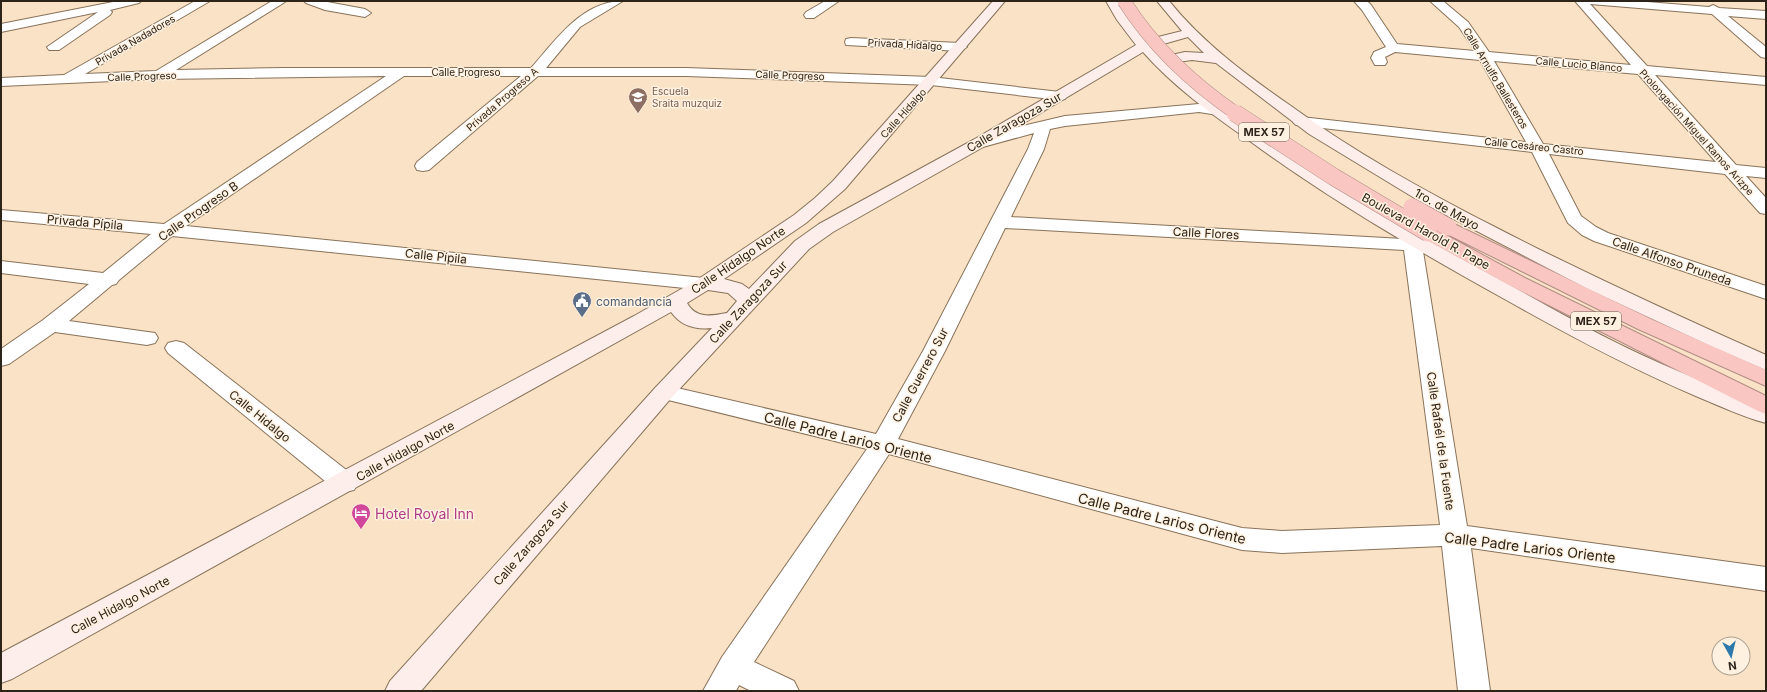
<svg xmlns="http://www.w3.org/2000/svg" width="1767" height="692" font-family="Inter,sans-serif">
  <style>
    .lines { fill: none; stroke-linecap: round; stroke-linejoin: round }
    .street-casing { stroke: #88735a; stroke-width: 2 }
    .secondary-casing { stroke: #88735a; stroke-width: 2 }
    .highway-casing { stroke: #b18d86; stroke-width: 2 }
    .street { fill: #fff; fill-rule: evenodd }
    .secondary { fill: #fdeeec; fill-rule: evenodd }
    .highway { fill: #f9c6c1; fill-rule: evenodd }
    .highway-bridge-far1-casing { stroke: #b18d86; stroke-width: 14; stroke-linecap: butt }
    .highway-bridge-casing { stroke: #b18d86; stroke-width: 18; stroke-linecap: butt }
    .highway-bridge-far1 { stroke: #f9c6c1; stroke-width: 13 }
    .highway-bridge { stroke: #f9c6c1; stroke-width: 17 }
    .labels { text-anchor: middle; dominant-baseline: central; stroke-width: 3; stroke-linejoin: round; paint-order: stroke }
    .far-street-label { font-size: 10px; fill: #2c2319; stroke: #fff1e0 }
    .far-education-label { font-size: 10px; fill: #785e54; stroke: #fff1e0; text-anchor: start }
    .shield { fill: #fff1e0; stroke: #6b6155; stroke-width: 1 }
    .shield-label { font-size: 11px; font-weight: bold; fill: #2c2319 }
    .street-label { font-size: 12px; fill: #2c2319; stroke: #fff1e0 }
    .service-label { font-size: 12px; fill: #4e5e75; stroke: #fff1e0; text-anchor: start }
    .near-street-label { font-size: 14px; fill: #2c2319; stroke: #fff1e0 }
    .near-hotel-label { font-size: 14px; fill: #b23c85; stroke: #fff1e0; text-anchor: start }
  </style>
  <rect width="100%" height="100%" fill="#f9e2c5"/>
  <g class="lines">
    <defs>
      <path id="street" d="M118 1H141L139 3 110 10 112 12 110 15 59 50H49L47 47 98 12 1 32V24Z
        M195 1H210L85 74 156 71 272 1 285 2 176 70 284 68H531C556 40 582 1 623 1L580 27 546 68H686L931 77 1060 92 1065 93 1067 96 1065 99 1060 100 931 85 686 76H538L429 170 423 171 417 170 415 166 417 162 521 76H404L186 226 704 278 711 280 714 284 711 288 704 290 172 236 119 280 116 284 112 285 69 321 155 333 158 338 155 343 147 345 55 332 9 364 1 366V349L43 320 89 284 1 273V261L103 273 151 234 1 220V210L164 224 386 76 158 79 1 86V78L64 75Z
        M304 1H322L365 9 371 13 365 17 325 10 306 3Z
        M825 1H839L814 18H806L804 15 806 12Z
        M1354 1H1367L1371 5 1397 44 1475 51 1459 27 1430 1H1443L1468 22 1489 52 1631 65 1575 1H1635L1709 7 1713 5 1719 8 1766 11V19L1728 16 1766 47V58L1761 57 1712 14 1590 4 1647 66 1766 77V85L1655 75 1736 165 1766 168V178L1746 176 1766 198V214L1760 213 1725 174 1549 154 1581 216 1596 227 1608 233 1766 286V299L1594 241 1582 235 1568 223 1532 152 1296 125 1293 122 1296 119 1301 117 1526 142 1480 60 1395 52 1385 57 1387 62 1385 65H1375L1371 58 1374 52 1386 47 1362 10ZM1494 61 1638 74 1716 162 1543 144Z
        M851 38 960 43 967 47 960 51 846 45 845 42 846 39Z
        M1199 104 1223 108 1225 111 1223 114 1218 115 1199 112 1065 126 1050 129 1044 149 1011 217 1403 239 1405 235 1412 233 1419 235 1422 245 1467 526 1766 567V591L1471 548 1490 691H1458L1442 546 1282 553 1242 550 889 454 754 662 794 681 799 691H751L739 685 736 691H703L722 657 867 449 656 397 652 392 656 387 664 385 876 434 923 351 1028 149 1034 133 979 148 973 146 971 143 973 140 1010 129 1065 116ZM1005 228 1404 250 1440 525 1282 531 1242 528 898 439 945 351Z
        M176 341 184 343 354 476 358 483 354 490 345 492 336 490 168 353 165 348 168 343Z"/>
      <path id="secondary" d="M993 1H1005L845 189 806 223 724 279 742 284 749 289 795 241 819 224 973 140 1136 45 1117 20 1106 1H1118L1129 19 1146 40 1182 31 1157 1H1169C1203 43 1246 75 1291 106 1354 152 1423 190 1493 226 1582 272 1674 314 1766 355V370L1715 348 1588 289 1421 202 1309 134 1216 63 1192 60 1170 63 1175 69C1275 154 1390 221 1506 283 1546 305 1586 328 1627 348 1672 370 1719 388 1766 406V423C1743 417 1720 406 1698 397 1632 369 1570 336 1508 301 1418 251 1330 200 1247 139 1210 113 1173 86 1143 52L985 146 833 232 809 249 672 397 421 691H385L390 681 656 387 712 328C696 330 681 326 671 312L12 679 1 683V653L634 316 697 280 794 215 815 198 833 181ZM1188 37 1204 53 1185 52 1162 57 1153 47ZM708 290 728 293 737 301 727 313C711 316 696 319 687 303Z"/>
      <path id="highway" d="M1448 221 1653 320 1766 370V386L1638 329 1441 231 1439 227 1441 223Z
        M1428 227 1435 229 1525 278 1766 396V414L1758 411 1511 286 1421 237 1419 233 1421 229Z"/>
    </defs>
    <use href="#street" class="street-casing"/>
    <use href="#secondary" class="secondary-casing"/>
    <use href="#highway" class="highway-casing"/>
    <use href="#street" class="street"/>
    <use href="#secondary" class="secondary"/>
    <use href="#highway" class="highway"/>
    <defs>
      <path id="highway-bridge-far1" d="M1124 1C1153 47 1192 83 1237 114"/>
      <path id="highway-bridge" d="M1235 113 1334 177 1428 233
        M1412 207 1448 227"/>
    </defs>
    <use href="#highway-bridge-far1" class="highway-bridge-far1-casing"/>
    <use href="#highway-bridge" class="highway-bridge-casing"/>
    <use href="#highway-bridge-far1" class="highway-bridge-far1"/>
    <use href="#highway-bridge" class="highway-bridge"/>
  </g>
  <defs>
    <symbol id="school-pin" viewBox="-11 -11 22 30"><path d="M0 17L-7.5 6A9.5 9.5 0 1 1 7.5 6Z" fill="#8d6e63" stroke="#fff1e0"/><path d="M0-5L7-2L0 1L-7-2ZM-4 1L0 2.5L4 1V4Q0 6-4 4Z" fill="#fff"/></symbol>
    <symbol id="civic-pin" viewBox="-11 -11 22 30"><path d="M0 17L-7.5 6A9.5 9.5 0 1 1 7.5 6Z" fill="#5c6f8a" stroke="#fff1e0"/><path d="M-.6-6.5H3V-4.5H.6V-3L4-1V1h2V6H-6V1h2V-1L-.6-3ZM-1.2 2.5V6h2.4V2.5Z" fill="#fff"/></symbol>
    <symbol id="hotel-pin" viewBox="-11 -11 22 30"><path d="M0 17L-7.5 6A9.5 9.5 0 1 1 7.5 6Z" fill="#d1479c" stroke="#fff1e0"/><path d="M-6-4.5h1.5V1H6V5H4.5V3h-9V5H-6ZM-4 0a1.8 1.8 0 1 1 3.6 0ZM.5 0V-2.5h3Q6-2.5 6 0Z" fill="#fff"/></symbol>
  </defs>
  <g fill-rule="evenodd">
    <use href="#school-pin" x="627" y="86" width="22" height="30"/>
    <use href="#civic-pin" x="571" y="290" width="22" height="30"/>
    <use href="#hotel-pin" x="350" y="502" width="22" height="30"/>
  </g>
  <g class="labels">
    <g class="far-street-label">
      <text transform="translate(135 40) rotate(-30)">Privada Nadadores</text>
      <text transform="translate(905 44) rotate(3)">Privada Hidalgo</text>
      <text transform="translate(1579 64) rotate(5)">Calle Lucio Blanco</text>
      <text x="466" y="72">Calle Progreso</text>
      <text transform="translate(790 75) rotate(2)">Calle Progreso</text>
      <text transform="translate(142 76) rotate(-2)">Calle Progreso</text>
      <text transform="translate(1496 78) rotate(59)">Calle Arnulfo Ballesteros</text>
      <text transform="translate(502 99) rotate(-41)">Privada Progreso A</text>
      <text transform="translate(903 113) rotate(-48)">Calle Hidalgo</text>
      <text transform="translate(1697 132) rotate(48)">Prolongación Miguel Ramos Arizpe</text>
      <text transform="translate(1534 146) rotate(6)">Calle Cesáreo Castro</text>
    </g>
    <g class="far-education-label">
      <text x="652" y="91">Escuela<tspan x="652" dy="12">Sraita muzquiz</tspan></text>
    </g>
    <g class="shield">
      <rect x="1239" y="123" width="50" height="18" rx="3"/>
      <rect x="1571" y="312" width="50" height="18" rx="3"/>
    </g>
    <g class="shield-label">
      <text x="1264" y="132">MEX 57</text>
      <text x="1596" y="321">MEX 57</text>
    </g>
    <g class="street-label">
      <text transform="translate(1014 122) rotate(-30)">Calle Zaragoza Sur</text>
      <text transform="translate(1447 209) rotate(29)">1ro. de Mayo</text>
      <text transform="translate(198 211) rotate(-35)">Calle Progreso B</text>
      <text transform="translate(85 222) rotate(5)">Privada Pípila</text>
      <text transform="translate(1426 231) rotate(29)">Boulevard Harold R. Pape</text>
      <text transform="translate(1206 233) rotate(3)">Calle Flores</text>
      <text transform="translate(436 256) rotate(6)">Calle Pípila</text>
      <text transform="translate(738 260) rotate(-34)">Calle Hidalgo Norte</text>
      <text transform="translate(1672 261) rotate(19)">Calle Alfonso Pruneda</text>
      <text transform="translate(748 302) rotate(-47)">Calle Zaragoza Sur</text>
      <text transform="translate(920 375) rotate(-62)">Calle Guerrero Sur</text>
      <text transform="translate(260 416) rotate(39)">Calle Hidalgo</text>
      <text transform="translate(1441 441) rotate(82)">Calle Rafaél de la Fuente</text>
      <text transform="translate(405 451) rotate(-29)">Calle Hidalgo Norte</text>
      <text transform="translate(531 543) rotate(-49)">Calle Zaragoza Sur</text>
      <text transform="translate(120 605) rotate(-28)">Calle Hidalgo Norte</text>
    </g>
    <g class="service-label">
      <text x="596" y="301">comandancia</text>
    </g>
    <g class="near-street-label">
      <text transform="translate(848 437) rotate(14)">Calle Padre Larios Oriente</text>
      <text transform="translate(1162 518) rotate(14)">Calle Padre Larios Oriente</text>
      <text transform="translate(1530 547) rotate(7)">Calle Padre Larios Oriente</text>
    </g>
    <g class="near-hotel-label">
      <text x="375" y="513">Hotel Royal Inn</text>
    </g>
  </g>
  <rect width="1767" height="692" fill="none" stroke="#2c2319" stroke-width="4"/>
  <g transform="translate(1731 656) rotate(172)"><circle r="19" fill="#fff1e0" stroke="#ab9f90"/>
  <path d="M0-3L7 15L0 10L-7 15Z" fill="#2e79ac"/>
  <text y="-6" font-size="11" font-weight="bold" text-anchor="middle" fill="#2c2319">N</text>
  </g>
</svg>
